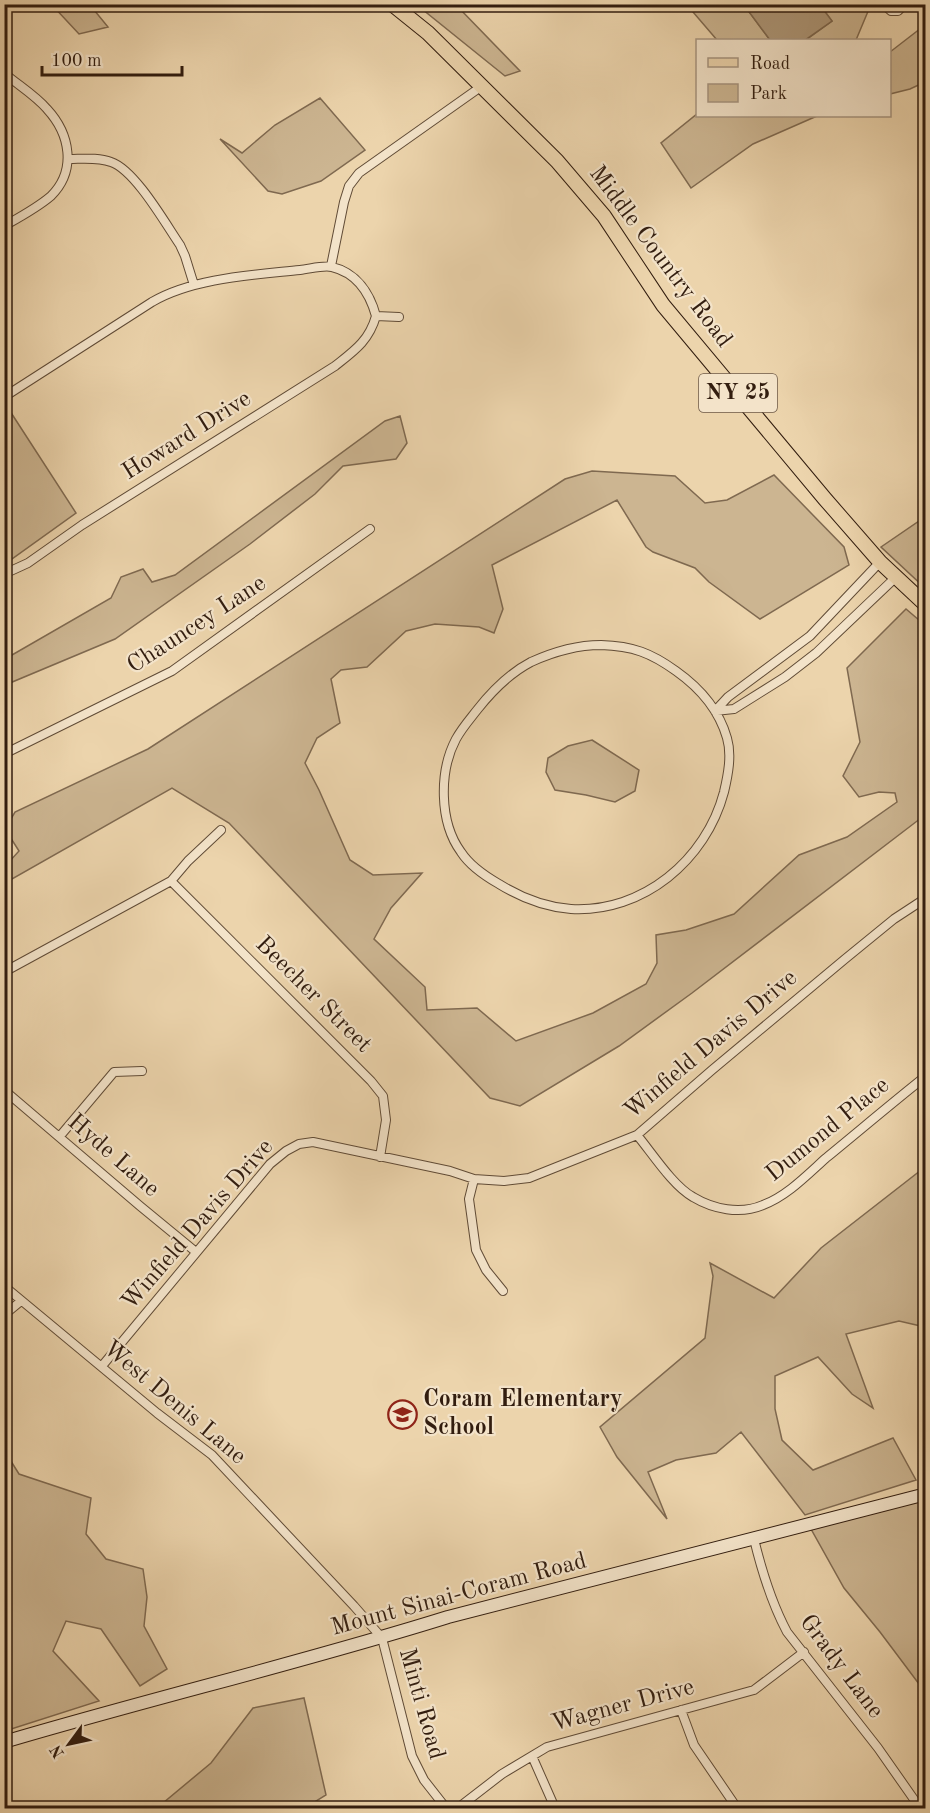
<svg xmlns="http://www.w3.org/2000/svg" width="930" height="1813" font-family="'Old Standard TT',serif">
  <style>
    .green { fill: #ccb591; stroke: #7f6950; stroke-width: 1.5 }
    .water { fill: #ad9677; stroke: #7c664d; stroke-width: 1.5 }
    .lines { fill: none; stroke-linecap: round; stroke-linejoin: round }
    .minor-casing { stroke: #604b36; stroke-width: 10 }
    .secondary-casing { stroke: #321d0f; stroke-width: 14 }
    .primary-casing { stroke: #321d0f; stroke-width: 16 }
    .minor { stroke: #f3e3c9; stroke-width: 8 }
    .secondary { stroke: #f3e3c9; stroke-width: 12 }
    .primary { stroke: #ecd4ac; stroke-width: 14 }
    .labels { text-anchor: middle; dominant-baseline: central; stroke-width: 4.5; stroke-linejoin: round; paint-order: stroke }
    .shield { fill: #f3e3c9; stroke: #6c5847; stroke-width: 1.5 }
    .shield-label { font-size: 22px; font-weight: bold; fill: #321d0f }
    .street-label { font-size: 24px; fill: #321d0f; stroke: #f3e3c9 }
    .poi-label { font-size: 24px; font-weight: bold; fill: #321d0f; stroke: #f3e3c9; text-anchor: start }
  </style>
  <rect width="100%" height="100%" fill="#ecd4ac"/>
  <filter id="stains"><feTurbulence type="fractalNoise" baseFrequency=".00333" numOctaves="4"/><feColorMatrix values="0 0 0 0 .2 0 0 0 0 .09 0 0 0 0 .02 0 0 0 .5 -.17"/></filter>
  <radialGradient id="worn" r=".72"><stop offset=".6" stop-color="#630" stop-opacity="0"/><stop offset="1" stop-color="#630" stop-opacity=".3"/></radialGradient>
  <path class="green" d="M52 5H90L108 27 79 34Z
    M417 5H460L458 7 520 71 505 76Z
    M687 5H744L770 40H717Z
    M820 5H865L869 9 856 40H806L832 21Z
    M925 25V82L910 89 890 94V52Z
    M320 98 365 150 321 181 282 194 268 191 220 139 242 153 275 125Z
    M697 114 698 116H817L753 144 691 188 661 143Z
    M8 408 76 513 9 561 4 558V410Z
    M400 416 407 443 396 459 343 466 315 494 250 544 115 639 5 685V659L111 598 121 577 143 569 152 582 175 575 385 421Z
    M592 471 675 476 705 503 727 500 774 475 844 547 849 565 760 619 709 582 695 568 653 552 646 547 617 500 492 565 503 609 494 633 479 627 435 624 406 631 367 667 341 670 331 679 340 723 317 738 305 763 319 790 350 860 373 875 422 873 391 908 374 939 425 987 427 1010 477 1008 516 1041 593 1013 646 984 657 963 656 935 686 930 734 914 799 855 847 837 897 802 895 793 879 792 859 797 843 776 860 742 847 668 906 609 926 626 925 815 692 993 619 1046 520 1106 490 1098 229 823 172 788 5 883V865L9 862 19 851 5 829 15 812 148 749 565 479Z
    M925 517V588L881 547Z
    M592 740 639 770 635 791 615 802 586 795 555 790 546 772 548 758 568 746Z
    M925 1167V1327L899 1321 846 1334 873 1408 852 1394 818 1357 775 1376V1409L782 1440 813 1470 893 1438 916 1480 805 1515 741 1432 716 1453 676 1460 648 1472 667 1519 617 1457 600 1427 705 1338 713 1276 710 1263 774 1298 821 1248Z
    M4 1450 19 1474 91 1498 86 1534 106 1559 143 1569 147 1597 144 1626 167 1669 140 1686 101 1629 66 1621 53 1651 99 1701 5 1731 4 1624 7 1602 4 1601Z
    M925 1500V1692L880 1632 844 1588 811 1529Z
    M304 1698 326 1795 305 1808H157L211 1763 253 1708Z"/>
  <path class="water" d="M744 5H820L832 21 805 40H770Z"/>
  <g class="lines">
    <defs>
      <path id="minor" d="M883 4 891 11H898L905 4
        M4 73C18 85 35 95 47 109 70 134 77 170 51 196 37 208 20 217 4 226
        M69 159C82 159 98 157 111 162 135 170 165 223 180 245L185 256 194 285
        M331 266 344 202 349 186 359 173 482 86
        M376 316 399 317
        M4 397 152 302C193 278 253 275 300 270 310 269 323 265 332 267 357 273 370 294 376 316 369 341 354 351 335 366L82 525 28 563 4 574
        M601 645C633 646 651 653 676 671 700 688 719 710 727 738 732 755 728 775 724 792 706 860 643 913 571 909 545 907 520 897 499 884 485 876 470 866 461 852 439 822 439 771 456 739 462 728 470 719 477 710 492 691 510 673 531 662 553 652 577 645 601 645Z
        M715 711 734 709 785 677 816 653 896 577
        M715 711 728 697 810 636 880 562
        M4 754 172 671 370 529
        M171 881 371 1081 383 1096 386 1120 380 1157
        M4 972 171 881 188 861 221 830
        M4 1090 140 1206 196 1252
        M637 1135C652 1153 673 1186 693 1197 713 1209 740 1215 763 1205 787 1196 807 1175 826 1158 859 1131 892 1103 926 1076
        M60 1136 114 1072 142 1071
        M474 1179 469 1199 476 1250 486 1270 503 1291
        M4 1286 157 1413 212 1455 354 1606 382 1638 412 1756 424 1780 446 1808
        M4 1315 21 1301
        M102 1366 270 1164 286 1151 299 1144 313 1142 450 1171 474 1179 504 1181 529 1178 637 1135 712 1070 845 959 894 919 926 898
        M754 1539C762 1572 771 1602 787 1632L878 1748 920 1808
        M681 1710 694 1745 737 1808
        M532 1756 555 1808
        M458 1808 502 1774 547 1747 754 1690 804 1652"/>
      <path id="secondary" d="M4 1742C152 1698 301 1663 448 1617L926 1494"/>
      <path id="primary" d="M392 4 428 33 557 161 604 216 663 305 825 499 880 562 926 605"/>
    </defs>
    <use href="#minor" class="minor-casing"/>
    <use href="#secondary" class="secondary-casing"/>
    <use href="#primary" class="primary-casing"/>
    <use href="#minor" class="minor"/>
    <use href="#secondary" class="secondary"/>
    <use href="#primary" class="primary"/>
  </g>
  <defs>
    <symbol id="school-ring" viewBox="-11 -11 22 22"><circle r="9.5" fill="#f3e3c9" stroke="#8f2418" stroke-width="1.5"/><path d="M0-5L7-2L0 1L-7-2ZM-4 1L0 2.5L4 1V4Q0 6-4 4Z" fill="#8f2418"/></symbol>
  </defs>
  <g fill-rule="evenodd">
    <use href="#school-ring" x="386" y="1398" width="33" height="33"/>
  </g>
  <g class="labels">
    <rect class="shield" x="699" y="374" width="78" height="38" rx="4.5"/>
    <g class="shield-label">
      <text x="738" y="393">NY 25</text>
    </g>
    <g class="street-label">
      <text transform="translate(660 257) rotate(53)">Middle Country Road</text>
      <text transform="translate(187 436) rotate(-32)">Howard Drive</text>
      <text transform="translate(197 625) rotate(-33)">Chauncey Lane</text>
      <text transform="translate(313 995) rotate(45)">Beecher Street</text>
      <text transform="translate(711 1045) rotate(-40)">Winfield Davis Drive</text>
      <text transform="translate(828 1130) rotate(-39)">Dumond Place</text>
      <text transform="translate(113 1156) rotate(41)">Hyde Lane</text>
      <text transform="translate(198 1225) rotate(-49)">Winfield Davis Drive</text>
      <text transform="translate(174 1403) rotate(40)">West Denis Lane</text>
      <text transform="translate(459 1595) rotate(-15)">Mount Sinai-Coram Road</text>
      <text transform="translate(841 1667) rotate(53)">Grady Lane</text>
      <text transform="translate(421 1704) rotate(74)">Minti Road</text>
      <text transform="translate(623 1706) rotate(-15)">Wagner Drive</text>
    </g>
    <g class="poi-label">
      <text x="423" y="1400">Coram Elementary<tspan x="423" dy="28">School</tspan></text>
    </g>
  </g>
  <rect width="930" height="1813" fill="none" stroke="#ecd4ac" stroke-width="24"/>
  <rect x="6" y="6" width="918" height="1801" fill="none" stroke="#321d0f" stroke-width="3"/>
  <rect x="12" y="12" width="906" height="1789" fill="none" stroke="#321d0f" stroke-width="1.5"/>
  <rect x="696" y="39" width="195" height="78" fill="#f3e3c9" stroke="#a6947f" stroke-width="1.5"/>
  <rect x="708" y="58" width="30" height="9" fill="#ecd4ac" stroke="#a6947f" stroke-width="1.5"/>
  <text x="750" y="69" font-size="18" fill="#321d0f">Road</text>
  <rect x="708" y="84" width="30" height="18" fill="#ccb591" stroke="#a6947f" stroke-width="1.5"/>
  <text x="750" y="99" font-size="18" fill="#321d0f">Park</text>
  <g transform="translate(69 1744) rotate(237)" stroke="#f3e3c9" stroke-width="4.5" paint-order="stroke">
  <path d="M0-4.5L10 22L0 15L-10 22Z" fill="#321d0f"/>
  <text y="-9" font-size="16" font-weight="bold" text-anchor="middle" fill="#321d0f">N</text>
  </g>
  <path d="M42 66v9h140v-9" fill="none" stroke="#321d0f" stroke-width="3"/>
  <text x="51" y="66" font-size="18" fill="#321d0f" stroke="#f3e3c9" stroke-width="4.5" paint-order="stroke">100 m</text>
  <rect width="100%" height="100%" filter="url(#stains)"/>
  <rect width="100%" height="100%" fill="url(#worn)"/>
</svg>
